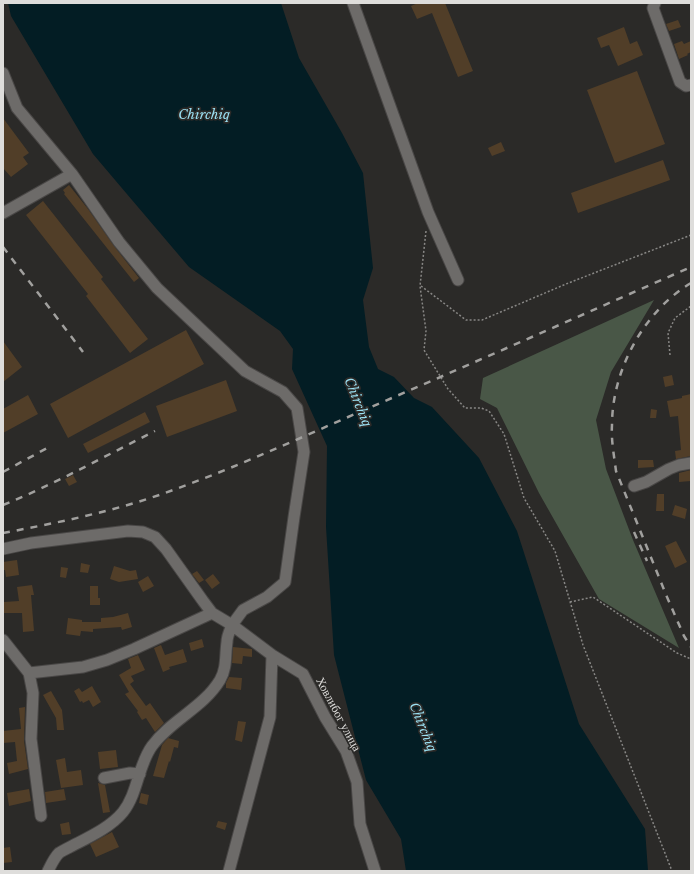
<svg xmlns="http://www.w3.org/2000/svg" width="694" height="874" font-family="'Libre Baskerville',serif">
  <style>
    .green { fill: #495747 }
    .water { fill: #031d24 }
    .building { fill: #513e28 }
    .lines { fill: none; stroke-linecap: round; stroke-linejoin: round }
    .minor-casing { stroke: #494746; stroke-width: 13 }
    .path { stroke: #888785; stroke-width: 1.5; stroke-dasharray: 2 2; stroke-linecap: butt }
    .minor { stroke: #6d6b69; stroke-width: 11 }
    .rail { stroke: #a1a09e; stroke-width: 2.5; stroke-dasharray: 7 7; stroke-linecap: butt }
    .labels { text-anchor: middle; dominant-baseline: central; stroke-width: 3.5; stroke-linejoin: round; paint-order: stroke }
    .street-label { font-size: 12px; fill: #dedddb; stroke: #2b2a28 }
    .water-label { font-size: 13px; font-style: italic; fill: #9adff1; stroke: #2b2a28 }
  </style>
  <rect width="100%" height="100%" fill="#2b2a28"/>
  <path class="green" d="M654 300 611 372 596 420 606 469 633 540 679 648 599 599 539 493 497 408 480 399 483 378Z"/>
  <path class="water" d="M8 3H281L299 58 342 133 363 173 373 268 363 300 369 347 378 369 394 377 414 398 432 407 479 458 517 531 579 724 645 829 648 871H406L401 839 366 780 334 655 326 527 327 446 292 369 293 349 280 331 189 267 132 200 93 154 11 16Z"/>
  <path class="building" d="M418 3H445L473 71 458 77 432 13 417 19 411 6Z
    M678 20 681 27 669 31 666 24Z
    M624 27 630 44 637 41 643 55 618 66 609 45 601 48 597 38Z
    M682 41 684 44 691 41V52L687 54 688 55 679 59 674 44Z
    M637 71 665 144 615 163 587 90Z
    M3 118 29 153 23 157 28 164 11 177 3 168Z
    M501 142 505 151 492 156 488 148Z
    M663 160 670 180 578 213 571 193Z
    M69 185 88 209 114 246 139 278 134 282 64 194 65 193 63 190Z
    M43 201 103 277 101 279 148 339 130 353 86 296 88 294 26 215Z
    M186 330 204 364 68 438 50 404Z
    M3 341 22 367 3 382Z
    M672 375 674 385 665 387 663 377Z
    M226 380 237 411 167 437 156 406Z
    M691 394V456L676 459 675 451 681 450 678 416 670 417 667 401 682 398V396Z
    M28 395 38 414 3 433V409Z
    M651 409 657 410 656 418H650Z
    M145 412 150 422 88 453 83 444Z
    M638 460H653L654 467 638 468Z
    M691 470V481L679 482V473Z
    M73 475 77 482 69 486 65 479Z
    M657 494H664V511H656Z
    M675 505 687 509 685 519 672 515Z
    M676 541 687 562 675 568 665 546Z
    M17 560 19 575 6 577 5 570H3V562Z
    M81 563 90 565 88 573 80 572Z
    M114 566 130 571 136 570 138 579 119 582 110 579Z
    M61 567 68 568 66 578 60 577Z
    M197 571 204 580 199 583 192 574Z
    M213 574 220 583 212 589 205 580Z
    M148 576 154 586 143 592 138 582Z
    M32 585 34 595H31L34 631 23 632 22 613H4V602L19 601 17 587Z
    M90 586H98V598H100V605H90Z
    M128 613 132 627 122 630 121 627 93 629V632L81 631 80 636 66 634 68 618 82 620V622H101V618L113 617Z
    M202 639 204 647 191 651 189 643Z
    M161 645 165 655 183 649 187 662 169 667 170 669 163 672 154 648Z
    M233 647 252 649V657L243 656 242 664 232 663Z
    M138 655 145 670 131 676 134 681 130 684 146 706 150 703 164 723 155 732 146 718 142 720 137 712 138 711 125 694 129 692 119 675 131 668 128 659Z
    M229 677 242 678 241 690 226 688V683Z
    M92 686 101 702 93 707 89 700 83 703 82 701 80 702 74 691 79 688 82 692Z
    M51 691 62 710 64 730H57L56 718 43 695Z
    M25 707 24 741 28 769 9 774 7 763 17 761 15 742 3 743V731L21 729 19 708Z
    M238 721 246 722 242 742 235 740Z
    M168 738 179 741 178 748 174 747 170 762 169 761 164 778 153 776 162 745Z
    M116 750 118 767 100 769 98 752Z
    M65 758 67 772 81 770 83 785 61 788 56 760Z
    M98 783 105 785 110 812 103 813Z
    M29 789 31 801 9 806 7 793Z
    M64 789 66 800 46 803 45 792Z
    M141 793 149 795 147 805 139 803Z
    M218 821 227 823 225 830 216 827Z
    M69 822 71 834 62 835 60 824Z
    M112 832 119 847 96 857 90 844Z
    M10 847 12 862 3 863V848Z"/>
  <g class="lines">
    <defs>
      <path id="minor" d="M353 3 428 212 458 280
        M655 3 653 8 680 82 686 86 691 85
        M3 73 17 108 72 174 119 242 157 288 245 371 283 392 297 408 304 452 294 517 285 582 267 597 243 610 232 625 212 613 203 601 166 549 155 537 143 532 128 531 31 543 3 549
        M3 213 72 174
        M634 486 646 482 669 469 679 465 691 463
        M3 640 29 673 83 667 107 660 134 649 212 613
        M272 655 303 674 325 717 346 751 357 782 360 824 375 871
        M29 673 33 693 31 739 41 816
        M104 778 130 773 140 774
        M48 871C51 865 54 858 59 853 62 851 66 849 70 847 87 838 110 828 123 812 138 793 138 765 152 746 171 720 203 708 220 680 227 668 225 656 227 642 227 636 230 630 232 625L272 655 270 717 229 871"/>
    </defs>
    <use href="#minor" class="minor-casing"/>
    <path class="path" d="M426 231 420 286 426 331 424 350 448 389 465 408H481L489 411 504 434 524 498 555 551 583 645 672 871
      M421 286 441 301 466 320H482L566 284 691 235
      M670 355 668 333 675 318 691 306
      M570 602 593 597 677 653 691 659"/>
    <use href="#minor" class="minor"/>
    <path class="rail" d="M3 247 83 352
      M691 283C644 311 612 370 612 425 611 440 614 455 616 471L667 597 684 636 691 647
      M3 472 49 447
      M3 505C55 484 105 456 155 431
      M634 532 647 561
      M3 533C56 523 111 512 162 494 233 469 302 437 371 407 478 361 584 314 691 267"/>
  </g>
  <g class="labels">
    <g class="street-label">
      <text transform="translate(339 714) rotate(62)">Ховлибог улица</text>
    </g>
    <g class="water-label">
      <text x="204" y="114">Chirchiq</text>
      <text transform="translate(358 402) rotate(68)">Chirchiq</text>
      <text transform="translate(423 727) rotate(68)">Chirchiq</text>
    </g>
  </g>
  <rect width="694" height="874" fill="none" stroke="#dedddb" stroke-width="8"/>
</svg>
